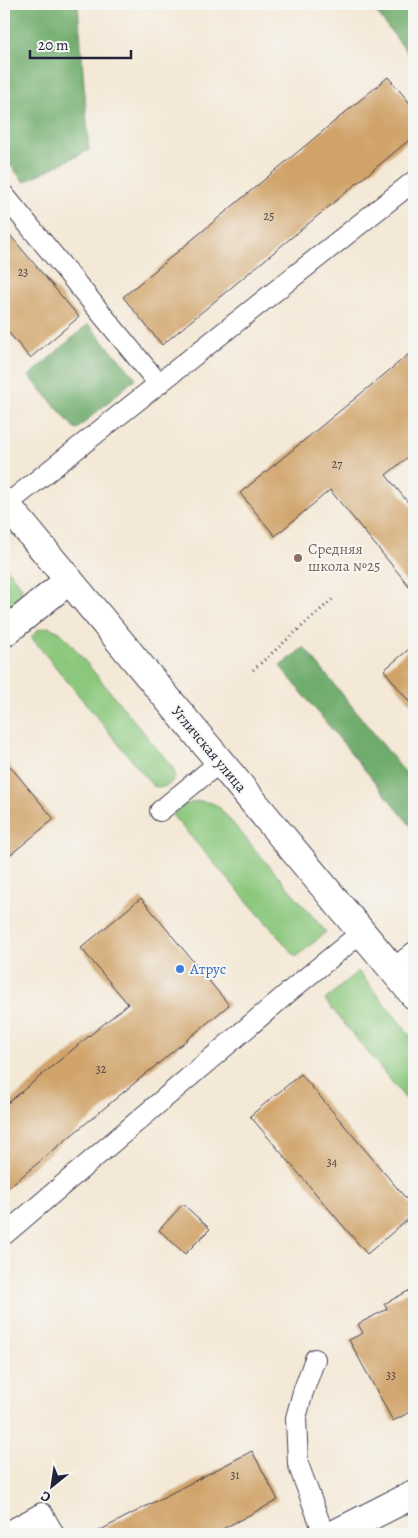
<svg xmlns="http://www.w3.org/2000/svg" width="418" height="1538" font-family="Alegreya,serif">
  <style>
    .green { fill: #8bc87d; stroke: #56755c }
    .forest { fill: #70ac6c; stroke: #496754 }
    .building { fill: #d0a369 }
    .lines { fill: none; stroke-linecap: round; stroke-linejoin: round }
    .service-casing { stroke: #424052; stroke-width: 22 }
    .minor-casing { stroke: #424052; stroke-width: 30 }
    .tertiary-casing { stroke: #424052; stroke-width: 30 }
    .secondary-casing { stroke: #424052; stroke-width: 30 }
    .path { stroke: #424052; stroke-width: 3; stroke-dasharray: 1 4; stroke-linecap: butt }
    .service { stroke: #fff; stroke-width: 20 }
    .minor { stroke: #fff; stroke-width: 28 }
    .tertiary { stroke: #fff; stroke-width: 28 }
    .secondary { stroke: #fff; stroke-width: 28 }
    .education-dot { fill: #8d6e63; stroke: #f6f6f2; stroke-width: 2 }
    .shop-dot { fill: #3f7fe0; stroke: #f6f6f2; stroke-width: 2 }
    .labels { text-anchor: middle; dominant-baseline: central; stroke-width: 4; stroke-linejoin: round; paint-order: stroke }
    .number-label { font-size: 12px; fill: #4e4246 }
    .education-label { font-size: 15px; fill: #785e54; stroke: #f6f6f2; text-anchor: start }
    .street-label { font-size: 15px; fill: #22223b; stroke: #f6f6f2 }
    .shop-label { font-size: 15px; fill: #366cbe; stroke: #f6f6f2; text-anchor: start }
  </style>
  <rect width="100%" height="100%" fill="#f6f6f2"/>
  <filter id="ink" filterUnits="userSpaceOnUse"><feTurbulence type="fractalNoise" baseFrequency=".02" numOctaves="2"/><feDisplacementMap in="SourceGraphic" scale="10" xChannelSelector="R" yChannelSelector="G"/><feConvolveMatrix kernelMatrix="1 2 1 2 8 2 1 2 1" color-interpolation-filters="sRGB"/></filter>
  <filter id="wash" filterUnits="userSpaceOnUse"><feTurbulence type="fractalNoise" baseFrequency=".0096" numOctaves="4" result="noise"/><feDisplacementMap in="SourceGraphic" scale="20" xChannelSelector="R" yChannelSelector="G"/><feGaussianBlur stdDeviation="1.12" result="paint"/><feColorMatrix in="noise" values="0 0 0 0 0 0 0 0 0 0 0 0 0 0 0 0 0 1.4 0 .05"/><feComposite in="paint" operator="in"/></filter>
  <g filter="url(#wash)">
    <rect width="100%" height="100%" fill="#f4e8d6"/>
    <path class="green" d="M4 565 22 587 20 600 6 616 4 617Z
      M48 627 60 632 66 638 173 768 175 776C171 786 164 789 153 786L31 637 39 629Z
      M199 801 212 803 218 806 326 932 296 957 172 815C180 807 187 803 199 801Z
      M358 971 414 1040V1109L325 1000Z"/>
    <path class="forest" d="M4 4H78L89 150 24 182 4 157Z
      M370 4H414V59L413 60Z
      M88 324 136 378 76 430 29 376Z
      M304 647 409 777 414 774V830L280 666Z"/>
    <g id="blocks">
      <path class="building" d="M388 77 414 108V136L162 345 123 297Z
        M4 228 79 317 30 358 4 327Z
        M414 350V452L386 475 414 510V592L330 490 275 536 240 493Z
        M414 645V708L384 670Z
        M4 759 54 819 4 860Z
        M141 898 229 1005 4 1191V1106L128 1004 81 948Z
        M301 1074 414 1208V1214L367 1254 250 1116Z
        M183 1204 210 1229 185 1254 159 1230Z
        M414 1288V1410L393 1421 349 1340 363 1333 358 1324 387 1309 384 1304Z
        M252 1451 278 1500 213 1534H93Z"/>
    </g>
  </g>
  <g filter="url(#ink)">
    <use href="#blocks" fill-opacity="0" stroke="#424052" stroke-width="1"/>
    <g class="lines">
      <defs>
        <path id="service" d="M4 195 159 384
          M6 505 414 181
          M160 811 220 762
          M393 969 414 952
          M4 1235 296 986 362 932
          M315 1359 303 1392 296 1418 298 1464 324 1534
          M4 1534 42 1513 54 1534"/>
        <path id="minor" d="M4 633 69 580"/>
        <path id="tertiary" d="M335 1534 414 1494"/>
        <path id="secondary" d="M4 502 414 995"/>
      </defs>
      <use href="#service" class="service-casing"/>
      <use href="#minor" class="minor-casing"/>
      <use href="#tertiary" class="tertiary-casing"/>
      <use href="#secondary" class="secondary-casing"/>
      <path class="path" d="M253 670 335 597"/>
      <use href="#service" class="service"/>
      <use href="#minor" class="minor"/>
      <use href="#tertiary" class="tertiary"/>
      <use href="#secondary" class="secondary"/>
    </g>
  </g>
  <circle class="education-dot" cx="298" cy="558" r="5"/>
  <circle class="shop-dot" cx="180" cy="969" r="5"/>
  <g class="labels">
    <g class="number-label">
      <text x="269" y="216">25</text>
      <text x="23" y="272">23</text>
      <text x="337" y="464">27</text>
      <text x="101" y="1069">32</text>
      <text x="332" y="1162">34</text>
      <text x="391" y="1375">33</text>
      <text x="235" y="1475">31</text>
    </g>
    <g class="education-label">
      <text x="308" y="549">Средняя<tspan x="308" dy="17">школа №25</tspan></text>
    </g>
    <g class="street-label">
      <text transform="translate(209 749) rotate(50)">Угличская улица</text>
    </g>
    <g class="shop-label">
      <text x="190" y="969">Атрус</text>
    </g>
  </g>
  <rect width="418" height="1538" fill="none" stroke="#f6f6f2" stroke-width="20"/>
  <g transform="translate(52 1486) rotate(210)" stroke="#f6f6f2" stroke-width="4" paint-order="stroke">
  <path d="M0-4L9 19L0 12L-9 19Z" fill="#22223b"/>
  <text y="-8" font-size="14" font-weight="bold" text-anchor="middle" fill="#22223b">С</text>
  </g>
  <path d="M30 50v8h101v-8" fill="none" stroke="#22223b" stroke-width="2.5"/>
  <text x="38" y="50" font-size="15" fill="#22223b" stroke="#f6f6f2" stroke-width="4" paint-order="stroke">20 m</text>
</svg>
